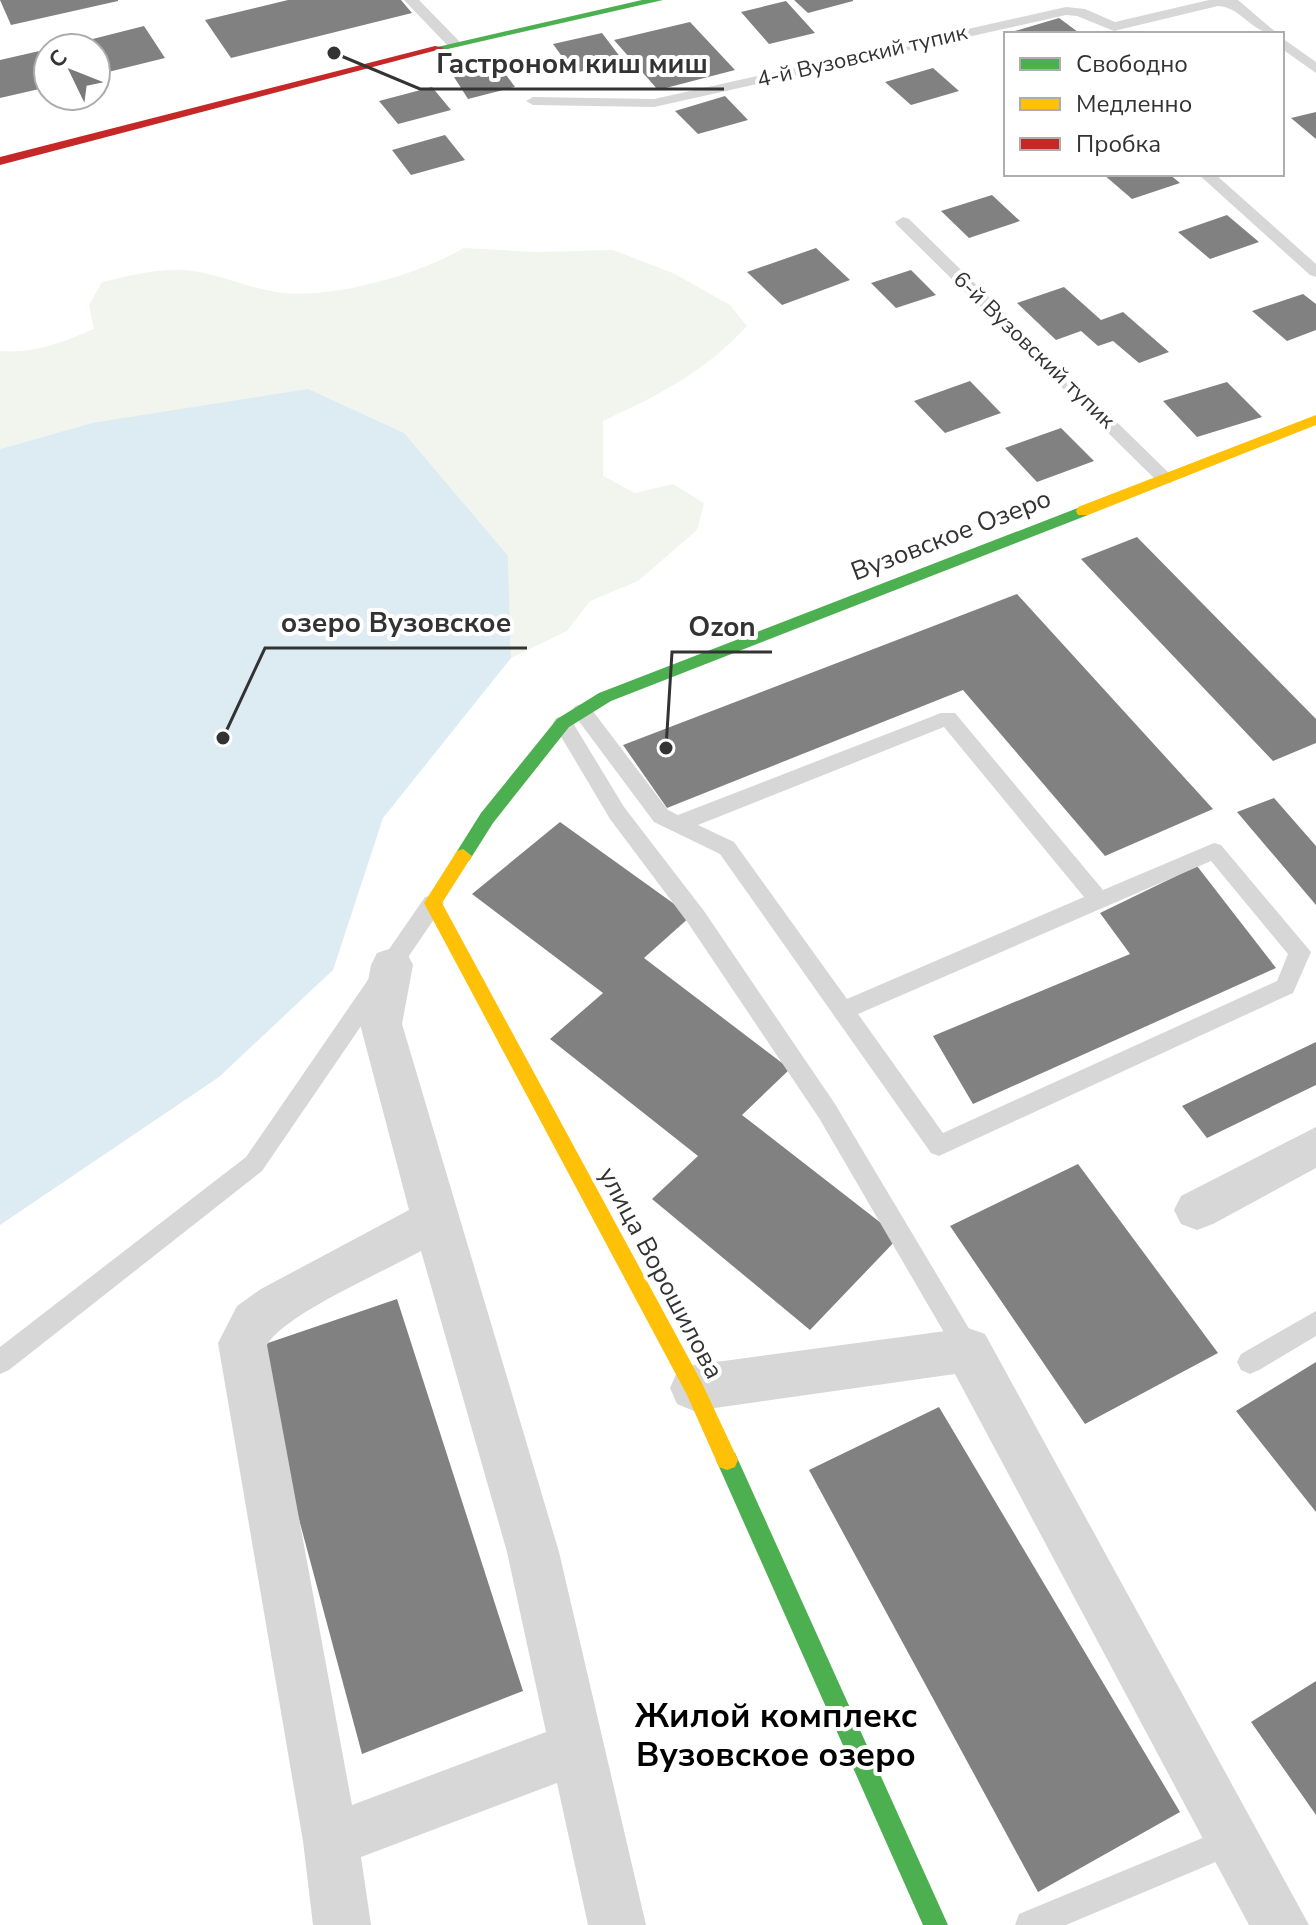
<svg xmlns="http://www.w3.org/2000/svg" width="1316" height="1925" font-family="'Nunito Sans',sans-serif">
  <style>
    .green { fill: #f1f5ed }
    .water { fill: #ddebf3 }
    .building { fill: #818181 }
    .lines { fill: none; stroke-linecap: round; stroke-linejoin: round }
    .lane { fill: #d7d7d7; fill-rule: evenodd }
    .street { fill: #d7d7d7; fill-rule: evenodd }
    .fast { fill: #4caf50; fill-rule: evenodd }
    .slow { fill: #ffc107; fill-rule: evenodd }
    .jam { fill: #c62828; fill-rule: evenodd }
    .labels { text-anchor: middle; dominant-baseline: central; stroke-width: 8; stroke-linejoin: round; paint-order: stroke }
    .far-street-label { font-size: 22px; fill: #333; stroke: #fff }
    .street-label { font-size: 26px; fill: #333; stroke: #fff }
    .near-neighbourhood-label { font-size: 34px; font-weight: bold; fill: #000; stroke: #fff }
    .leader { fill: none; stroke: #333; stroke-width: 3 }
    .callout-dot { fill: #333; stroke: #fff; stroke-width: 3 }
    .callout-label { font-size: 28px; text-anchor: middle; font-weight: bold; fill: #333; stroke: #fff; stroke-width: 8; stroke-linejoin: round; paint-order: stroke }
  </style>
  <rect width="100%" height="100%" fill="#fff"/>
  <path class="green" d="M464 248 537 252 613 250 675 274 730 305 747 326C703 373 661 394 603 421V476L635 493 673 484 704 503 697 530 638 581 590 601 567 631 511 658 508 556 92 423 0 449V351C34 354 63 342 94 329L89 305 102 282C128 276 154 269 181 270 213 271 249 289 282 293 335 298 418 275 464 248Z"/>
  <path class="water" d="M308 389 404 433 508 556 511 658 383 818 333 970 219 1077 0 1225V449L92 423Z"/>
  <path class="building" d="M0 0H118V1L11 25Z
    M288 0H401L412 13 231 58 205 20Z
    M794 0H853V1L808 13Z
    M786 1 815 33 769 44 741 12Z
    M1059 18 1078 32 1008 34V33Z
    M690 22 735 70 658 90 614 40Z
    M144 26 165 58 96 75V48H57Z
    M602 33 624 62 574 73 553 44Z
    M48 49V87L0 98V60Z
    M498 64 515 87 468 99 454 77Z
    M933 68 959 91 911 105 885 82Z
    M432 87 451 110 398 124 379 101Z
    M725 96 748 120 698 134 675 111Z
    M1316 112V139L1291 118Z
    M445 135 465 160 411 175 392 150Z
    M1103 174H1169L1180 183 1132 199Z
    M992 195 1020 221 969 238 941 211Z
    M1227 215 1259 242 1210 259 1178 232Z
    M816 248 850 280 782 305 747 272Z
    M911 270 936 295 896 308 871 283Z
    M1064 287 1101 320 1123 312 1169 352 1139 363 1113 341 1098 346 1081 331 1056 340 1017 303Z
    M1303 294 1316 304V330L1287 341 1252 311Z
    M970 381 1001 413 945 433 914 401Z
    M1227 382 1262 417 1197 437 1163 401Z
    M1061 428 1094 461 1037 482 1005 448Z
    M1137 537 1316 719V743L1273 761 1081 559Z
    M1017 594 1213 809 1105 856 963 690 667 808 623 745Z
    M1274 798 1316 846V905L1237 812Z
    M560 822 691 916 644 958 790 1069 742 1115 899 1237 810 1330 652 1199 698 1156 550 1039 603 993 472 894Z
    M1197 866 1276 968 973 1104 933 1036 1130 954 1100 913Z
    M1316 1042V1085L1207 1138 1182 1106Z
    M1078 1164 1218 1353 1085 1424 950 1226Z
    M397 1299 523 1691 362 1754 253 1348Z
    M1316 1362V1512L1236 1411Z
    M939 1407 1180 1812 1038 1892 809 1470Z
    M1316 1681V1815L1251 1722Z"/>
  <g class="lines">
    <path class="lane" d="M404 0H419L459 41V47H449Z
      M1209 0H1238L1278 34C1250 34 1244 8 1218 6L1114 31 1077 16 1066 15 654 107 533 105 526 101 533 97 654 99 1066 7 1085 9 1115 22Z
      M1282 38 1316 62V73L1282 49Z
      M1198 174H1215L1316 264V277L1310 275Z
      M903 217 909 219 1171 475 1174 479 1171 483H1159L897 225 895 222Z
      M582 704 589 706 668 810 678 815 941 713H955L1103 890 1214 843 1221 845 1311 952 1293 993 939 1156 931 1153 720 854 654 822 575 716 572 711 575 706ZM944 727 1084 897 847 999 734 842 698 825ZM1211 861 1288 954 1277 981 943 1133 858 1014Z
      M563 716 570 718 624 807 704 911 835 1104 977 1342 981 1350 977 1358 968 1362 959 1358 819 1118 688 923 610 819 553 723 556 718Z
      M433 895 441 897 444 903 441 909 262 1171 9 1370 0 1374V1347L246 1157 425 897Z
      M1316 1311V1336L1259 1370 1250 1374 1241 1370 1237 1362 1241 1354Z
      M1234 1825 1244 1830 1249 1840 1244 1850 1066 1925H1015L1019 1914Z"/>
    <path class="street" d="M392 948 407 953 413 965 402 1024 559 1552 646 1925H588L557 1783 361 1857 371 1925H313L303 1841 218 1343 237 1306 261 1289 409 1210 360 1024 371 965 377 953ZM421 1251 507 1552 546 1732 352 1805 267 1345C283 1315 387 1270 421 1251Z
      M1316 1127V1168L1213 1224 1197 1230 1181 1224 1174 1210 1181 1196Z
      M968 1328 985 1334 1309 1925H1249L955 1374 694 1411 677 1404 670 1388 677 1372 694 1365Z"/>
    <path class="fast" d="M642 0H663L439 51 433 48Z
      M1083 506 1090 511 1088 515 611 701 569 727 493 823 469 861H457L454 856 481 813 557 719 599 693Z
      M727 1450 735 1453 948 1925H923L716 1460 719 1453Z"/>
    <path class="slow" d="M1316 415V425L1088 515H1078L1076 511 1078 507Z
      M463 849 472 856 442 903 701 1381 738 1460 735 1467 727 1470 719 1467 687 1395 424 903 457 851Z"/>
    <path class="jam" d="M435 46 445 48 0 165V157Z"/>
  </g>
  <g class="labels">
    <g class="far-street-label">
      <text transform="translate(862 56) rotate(-13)">4-й Вузовский тупик</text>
      <text transform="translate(1034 350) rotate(44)">6-й Вузовский тупик</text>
    </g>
    <g class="street-label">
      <text transform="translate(951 535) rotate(-21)">Вузовское Озеро</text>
      <text transform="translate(661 1273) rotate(62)">улица Ворошилова</text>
    </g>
    <g class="near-neighbourhood-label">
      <text x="776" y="1716">Жилой комплекс<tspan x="776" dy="39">Вузовское озеро</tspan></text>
    </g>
  </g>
  <path class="leader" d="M334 53L420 89H724M223 738L265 648H527M666 748L672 652H772"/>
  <g class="callout-dot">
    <circle cx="334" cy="53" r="8"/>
    <circle cx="223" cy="738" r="8"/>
    <circle cx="666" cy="748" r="8"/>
  </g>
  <g class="callout-label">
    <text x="572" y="73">Гастроном киш миш</text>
    <text x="396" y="632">озеро Вузовское</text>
    <text x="722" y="636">Ozon</text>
  </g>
  <rect x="1004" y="32" width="280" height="144" fill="#ffffff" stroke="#adadad" stroke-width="2"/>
  <rect x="1020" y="58" width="40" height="12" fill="#4caf50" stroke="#adadad" stroke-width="2"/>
  <text x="1076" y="72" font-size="24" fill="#333333">Свободно</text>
  <rect x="1020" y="98" width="40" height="12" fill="#ffc107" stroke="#adadad" stroke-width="2"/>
  <text x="1076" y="112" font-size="24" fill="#333333">Медленно</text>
  <rect x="1020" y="138" width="40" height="12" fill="#c62828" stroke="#adadad" stroke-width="2"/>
  <text x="1076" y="152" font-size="24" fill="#333333">Пробка</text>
  <g transform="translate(72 72) rotate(313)"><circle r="38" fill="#ffffff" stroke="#adadad" stroke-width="2"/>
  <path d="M0-6L14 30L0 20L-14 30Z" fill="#7a7a7a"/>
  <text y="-12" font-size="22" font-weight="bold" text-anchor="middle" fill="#333333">С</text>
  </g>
</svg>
